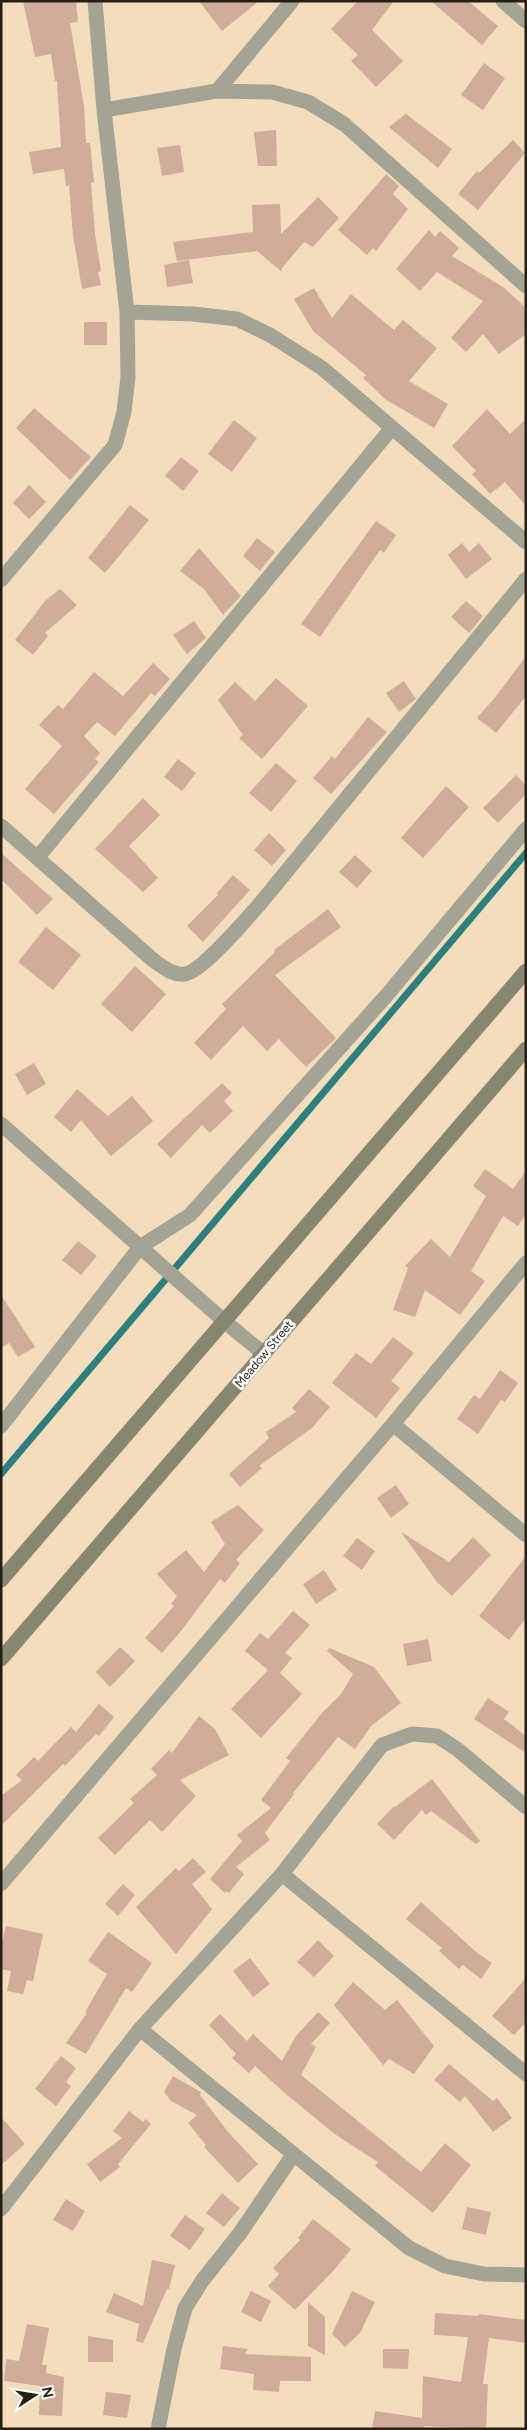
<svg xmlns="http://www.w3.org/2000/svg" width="527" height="2430" font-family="Figtree,sans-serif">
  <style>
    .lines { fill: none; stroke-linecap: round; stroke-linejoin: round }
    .stream { stroke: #2f807d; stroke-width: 7 }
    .building { fill: #d0ac9a }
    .street { stroke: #a4a495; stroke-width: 15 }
    .secondary { stroke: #878770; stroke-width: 15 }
    .labels { text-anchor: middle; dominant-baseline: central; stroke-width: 5; stroke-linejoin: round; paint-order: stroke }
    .street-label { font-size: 12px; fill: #271f13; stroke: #fff }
  </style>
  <rect width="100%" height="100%" fill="#f3ddbd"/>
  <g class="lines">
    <path class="stream" d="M1 1474 526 853"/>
  </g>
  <path class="building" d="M23 1H76L78 22 70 23 84 106 86 143H90L94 182 91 183 95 234 101 271 98 272 101 285 82 289 73 235 69 185 66 186 64 169 33 174 29 152 61 147 57 81H55L51 54 35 57Z
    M199 1H259L222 31Z
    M358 1H394L372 30 403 61 376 87 351 61 358 55 331 29Z
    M431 1H468L498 26 482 45Z
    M484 63 505 78 483 110 461 95Z
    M406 114 452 149 438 168 389 127Z
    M276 130 277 166H258L254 132Z
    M513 140 525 153 478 210 458 194 477 171 479 173Z
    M180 145 184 172 162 176 157 148Z
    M386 174 399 186 393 194 408 209 376 251 373 248 367 255 338 230Z
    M318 197 339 218 313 247 304 242 282 268V272L257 251 177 261 173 242 253 232 252 205 280 204 281 234Z
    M429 230 435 237 440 231 459 248 452 256 503 287 526 308V334L499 354 483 334 466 352 451 338 483 301 437 272 420 291 396 269Z
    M189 260 193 283 167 287 164 265Z
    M314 288 332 318 351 294 394 330 403 320 437 348 409 381 448 404 434 428 385 399 363 378 366 375 313 331 294 299Z
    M84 322H107V345H84Z
    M34 408 91 457 70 480 16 428Z
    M487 409 510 434 526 419V506L505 482 490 494 472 474 476 471 452 446Z
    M234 420 257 438 232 472 208 454Z
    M181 457 199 471 183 491 165 476Z
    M29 485 46 502 29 519 13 503Z
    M130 505 149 520 105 573 88 558Z
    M376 521 396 535 384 553 380 550 320 637 301 624Z
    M257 538 275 552 260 571 243 556Z
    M462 543 469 552 479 543 492 559 466 579 448 555Z
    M199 548 241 596 223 615 204 589 180 571Z
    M60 589 77 605 45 633 48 636 33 655 15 640 45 601Z
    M466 601 483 616 469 633 451 617Z
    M194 621 206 638 187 654 173 635Z
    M526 656V696L496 733 477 718 497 695Z
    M153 663 170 679 155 696 151 693 115 736 97 722 84 736 100 753 95 759 99 762 54 814 25 789 62 746 39 725 58 705 63 709 94 672 123 696Z
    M276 678 308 706 262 759 239 738 243 735 218 700 235 682 255 701Z
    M404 681 416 699 399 712 386 693Z
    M368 717 387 732 331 794 313 778 332 756 335 759Z
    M178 759 196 773 182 791 164 777Z
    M276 763 297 781 271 812 249 793Z
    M516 775 526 785V794L498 823 483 808Z
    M446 786 469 807 423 858 401 838Z
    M143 798 160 815 129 846 158 878 143 892 95 849Z
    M269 833 286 850 272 866 254 850Z
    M1 853 53 899 37 915 1 879Z
    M355 855 372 871 357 888 339 872Z
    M233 875 250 890 203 942 187 926 218 895 217 893Z
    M328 909 341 927 275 975 336 1038 306 1067 279 1039 267 1051 243 1026 211 1060 194 1043 226 1009 222 1004 275 952 274 950Z
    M46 927 81 955 53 990 18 962Z
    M135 966 166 994 132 1032 101 1004Z
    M34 1063 46 1084 27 1095 15 1074Z
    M222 1083 232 1093 224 1101 233 1111 210 1133 202 1125 171 1158 157 1144Z
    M77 1089 108 1116 132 1096 153 1121 111 1156 81 1120 71 1132 54 1117Z
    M485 1169 513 1189 526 1171V1214L518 1226 503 1216 471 1271 485 1281 460 1315 425 1290 415 1317 393 1310 408 1268 405 1266 431 1239 450 1257 486 1196 473 1186Z
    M78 1241 97 1256 81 1275 62 1260Z
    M1 1295 35 1347 18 1357 9 1343 1 1348Z
    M393 1337 414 1353 391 1381 400 1388 376 1418 332 1383 356 1353 371 1364Z
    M500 1370 518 1383 505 1402 501 1400 478 1434 457 1419 474 1395 480 1399Z
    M309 1389 330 1407 312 1428 259 1466 262 1468 240 1487 229 1474 269 1438 266 1432 296 1412 292 1408Z
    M396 1485 409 1504 391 1518 377 1498Z
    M238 1505 264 1530 236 1560 240 1563 225 1583 220 1579 181 1631 162 1653 145 1638 174 1606 171 1604 177 1596 157 1574 186 1550 204 1572 225 1544 211 1522Z
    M401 1532 449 1562 473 1537 491 1555 452 1596 437 1582Z
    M357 1538 375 1551 362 1570 343 1556Z
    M526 1556V1618L509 1640 479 1616Z
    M324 1570 337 1590 316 1604 303 1584Z
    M293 1611 310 1625 285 1653 292 1658 280 1673 302 1694 261 1738 231 1709 268 1670 245 1651 260 1633 268 1639Z
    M428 1639 432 1661 407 1666 403 1644Z
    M120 1647 135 1661 110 1687 96 1672Z
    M329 1648 374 1667 401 1703 371 1726 355 1749 338 1737 293 1793 294 1794 265 1833 270 1840 236 1867 244 1874 229 1893 226 1891 225 1893 210 1879 242 1841 237 1835 271 1808 261 1800 290 1761 286 1758 322 1713 341 1694 353 1674 327 1651Z
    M488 1698 509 1712 504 1719 526 1736V1753L474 1719Z
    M99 1704 114 1717 99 1736 96 1734 65 1766 63 1764 1 1826V1796L22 1780 16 1775 34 1757 38 1761 71 1727 76 1732Z
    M199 1716 215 1729 229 1755 180 1780 196 1796 162 1832 150 1820 115 1855 98 1838 134 1803 130 1799 157 1775 151 1769 169 1750 172 1753Z
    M432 1779 480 1841 476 1844 431 1811 426 1815 422 1810 394 1840 377 1824 394 1806 395 1807Z
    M193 1858 206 1872 192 1884 212 1909 176 1954 136 1907 176 1868 179 1871Z
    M123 1884 135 1895 118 1916 105 1904Z
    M421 1902 475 1951 492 1963 481 1979 463 1965 459 1969 439 1951 442 1948 406 1919Z
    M6 1926 43 1934 33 1981 27 1980 23 1994 7 1991 11 1971 1 1969V1945Z
    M108 1932 152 1963 132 1992 126 1988 86 2054 66 2043 87 2013 85 2012 107 1974 88 1961Z
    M318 1940 334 1956 314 1977 297 1962Z
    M250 1958 270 1984 253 1997 233 1971Z
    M526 1978V2022L514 2035 492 2016Z
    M353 1982 385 2010 397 2000 434 2046 414 2074 389 2059 383 2065 334 2005Z
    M318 2012 330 2023 311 2044 316 2047 301 2075 421 2172 445 2143 471 2165 433 2213 375 2166 378 2162 336 2135 287 2095 255 2066 249 2073 232 2058 236 2054 209 2025 220 2014 247 2041 253 2034 282 2061 296 2036Z
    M61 2056 76 2068 66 2082 71 2086 56 2106 35 2089Z
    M449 2064 493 2101 497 2098 512 2118 493 2132 465 2096 460 2102 434 2080Z
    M173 2076 201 2092 200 2095 228 2132 258 2164 238 2183 204 2147 206 2145 188 2123 197 2115 171 2101 164 2092Z
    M129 2111 143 2122 146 2119 151 2124 118 2164 120 2167 100 2182 87 2164 122 2138 113 2131Z
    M1 2117 25 2144 1 2165Z
    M222 2193 240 2208 224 2227 206 2213Z
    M66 2199 85 2211 73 2231 53 2220Z
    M467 2207 491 2212 486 2235 462 2229Z
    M185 2215 205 2229 190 2250 170 2236Z
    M313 2219 351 2249 334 2270 295 2310 268 2286 279 2274 273 2268 300 2240 298 2238Z
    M152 2260 175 2265 169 2289H167L143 2343 136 2341 139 2324 106 2312 114 2293 143 2306Z
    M251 2291 271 2301 261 2322 241 2312Z
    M352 2291 375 2302 360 2333 345 2347 332 2334Z
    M308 2302 325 2317V2355L308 2346Z
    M435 2313 478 2316 479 2314 526 2320V2343L489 2338 483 2384H488L486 2429 424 2426V2429H372L375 2411 422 2418 423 2376 461 2382 468 2337 434 2335Z
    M27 2324 49 2328 42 2365H47L46 2373 64 2377 62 2416 39 2415 40 2386 4 2381 6 2359 19 2361Z
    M88 2336 113 2340V2362H88Z
    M223 2346 248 2349 245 2354 311 2357V2381H280L279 2392 253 2390 254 2374 220 2369Z
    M383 2349H409L408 2369 383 2368Z
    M106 2392 131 2395 127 2418 103 2415Z"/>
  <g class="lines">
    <path class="street" d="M503 1 526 21
      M217 91 292 1
      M104 110 217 91 272 92 308 102 344 124 526 286
      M127 312 193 314 237 319 270 335 322 368 526 542
      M1 580 115 445 124 412 128 377 127 312 104 110 95 1
      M1 826 153 960C162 966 173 976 185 974 203 971 245 920 259 905L526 579
      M38 857 391 429
      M1 1124 224 1321 264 1354
      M393 1424 526 1535
      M1 1426 140 1247 190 1215 386 996 526 829
      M282 1874 526 2074
      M1 1884 393 1424 526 1263
      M140 2029 409 2248 445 2266 484 2274 526 2275
      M1 2209 140 2029 282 1874 382 1745 412 1734 437 1736 457 1749 526 1807
      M158 2429 174 2349 185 2308 202 2281 240 2233 293 2155"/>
    <path class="secondary" d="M1 1580 526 971
      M1 1659 526 1049"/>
  </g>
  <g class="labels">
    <g class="street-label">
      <text transform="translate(264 1354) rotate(-50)">Meadow Street</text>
    </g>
  </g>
  <rect width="527" height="2430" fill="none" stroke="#271f13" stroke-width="5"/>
  <g transform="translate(35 2395) rotate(78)" stroke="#ffffff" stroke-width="4" paint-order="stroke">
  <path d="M0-4L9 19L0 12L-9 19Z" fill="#271f13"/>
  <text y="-8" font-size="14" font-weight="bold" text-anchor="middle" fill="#271f13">N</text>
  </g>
</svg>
